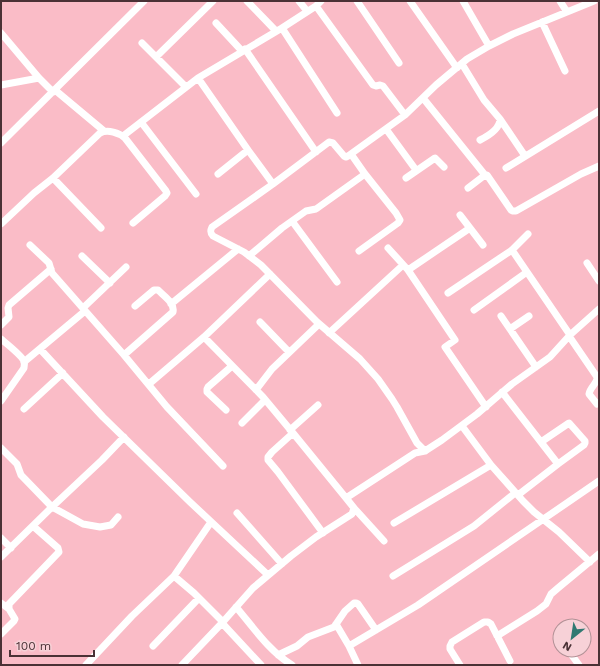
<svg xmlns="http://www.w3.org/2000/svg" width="600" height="666" font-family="'Work Sans',sans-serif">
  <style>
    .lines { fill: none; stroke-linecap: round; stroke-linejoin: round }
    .street { stroke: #fff; stroke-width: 7 }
  </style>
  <rect width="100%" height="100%" fill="#fabcc7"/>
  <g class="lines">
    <path class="street" d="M247 1 276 31
      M299 1 307 11
      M357 1 399 63
      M410 1 457 68
      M463 1 489 46
      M560 1 567 12
      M594 1 513 34 489 46 467 59 436 85 405 115 348 156 346 157 344 156 333 143 329 142 273 184 212 227C210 231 210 233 213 236L244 252 261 265 317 322 360 359 378 379 392 399 397 407 417 443 425 451 442 440 477 414 512 384 550 357 570 335 599 309
      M316 6 373 85 376 86 380 85 383 86 405 115
      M542 22 565 71
      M216 23 242 51
      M282 28 337 113
      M1 33 39 78 53 92
      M142 43 186 87
      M245 49 316 152
      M156 57 213 1
      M462 64 484 100 500 119C500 129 488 136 480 140
      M198 78 248 150 273 184
      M1 85 39 78
      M55 90 104 131
      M423 98 485 175
      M500 119 525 156
      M141 122 196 194
      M386 129 416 170
      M123 136 198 78 282 28 316 6 321 1
      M1 143 144 1
      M351 154 365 174 396 213 400 220 398 223 359 251
      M506 168 599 111
      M218 174 248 150
      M53 178 101 228
      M406 178 435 158 444 167
      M468 188 485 175H487L511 210 513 211H516L581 174 599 166
      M460 215 483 245
      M292 221 337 282
      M1 224 34 193 53 178 100 133C108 129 119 133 125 138L166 191 167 193 165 196 133 223
      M30 245 49 263 52 273 124 355 167 407 223 466
      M388 248 408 270 455 340 445 347 486 407
      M512 250 570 335
      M82 256 110 283
      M249 256 282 228 306 211 316 209 365 174
      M587 263 599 281
      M408 270 470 228
      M448 293 512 250 528 234
      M171 304 238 249
      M83 308 126 267
      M474 310 527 272
      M501 316 536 367
      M260 322 289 352
      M1 325 9 317 8 308 9 305 51 269
      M510 329 529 316
      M329 333 403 265
      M569 336 597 377C598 383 590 387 589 394L597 404
      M204 337 263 397 293 433
      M1 339C7 344 21 355 24 361 25 364 24 365 24 368L1 401
      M40 349 103 417 190 502 268 575
      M124 355 173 312C175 303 164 296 158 290H154L135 306
      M24 362 85 311
      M149 384 204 337 270 274
      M256 390 272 369 319 324
      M502 392 558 464 518 495
      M24 409 63 373
      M226 410 207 392V389L208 387 232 366
      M242 423 265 400
      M462 426 491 465 523 501 534 512 559 532 590 562
      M290 430 318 405
      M541 442 569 423 570 424 585 441V443L584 445 558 464
      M1 448 17 464 21 475 52 507 83 524 100 527 111 525 118 517
      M354 508 384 541
      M237 513 282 564
      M394 523 491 465
      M323 533 278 472 268 460V457L272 452 293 433 346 498
      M1 538 11 548
      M1 557 52 507 102 460 124 437
      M174 576 194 593 223 622
      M393 576 474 526 515 493
      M1 603 9 609
      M236 607C254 628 269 651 292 665
      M222 623 261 665
      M336 624 349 646 358 665
      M1 634 14 621 15 619 9 609V604L59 552 58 548 33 526
      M497 636 537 611 546 604 551 594 558 588 599 554
      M153 646 199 598
      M349 646 418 605 599 481
      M568 650 579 665
      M278 655 297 646 308 637 334 627 345 611 354 603H356L358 604 376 630
      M86 665 132 616 174 576 211 522
      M182 665 222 623 253 588 291 556 316 537 352 514 354 508 346 498 415 453 425 451
      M460 665 450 649V646L452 642 484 622H488L491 624 510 661"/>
  </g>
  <rect width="600" height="666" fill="none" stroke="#4a3135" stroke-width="4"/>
  <g transform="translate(572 638) rotate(210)"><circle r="19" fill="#f7d1d7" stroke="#b29196"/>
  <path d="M0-3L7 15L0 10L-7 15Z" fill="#317972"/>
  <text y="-6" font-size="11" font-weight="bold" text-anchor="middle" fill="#4a3135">N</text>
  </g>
  <path d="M10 650v6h84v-6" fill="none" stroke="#4a3135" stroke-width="2"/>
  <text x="16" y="650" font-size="12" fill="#4a3135" stroke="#f7d1d7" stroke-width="3" paint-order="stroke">100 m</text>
</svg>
